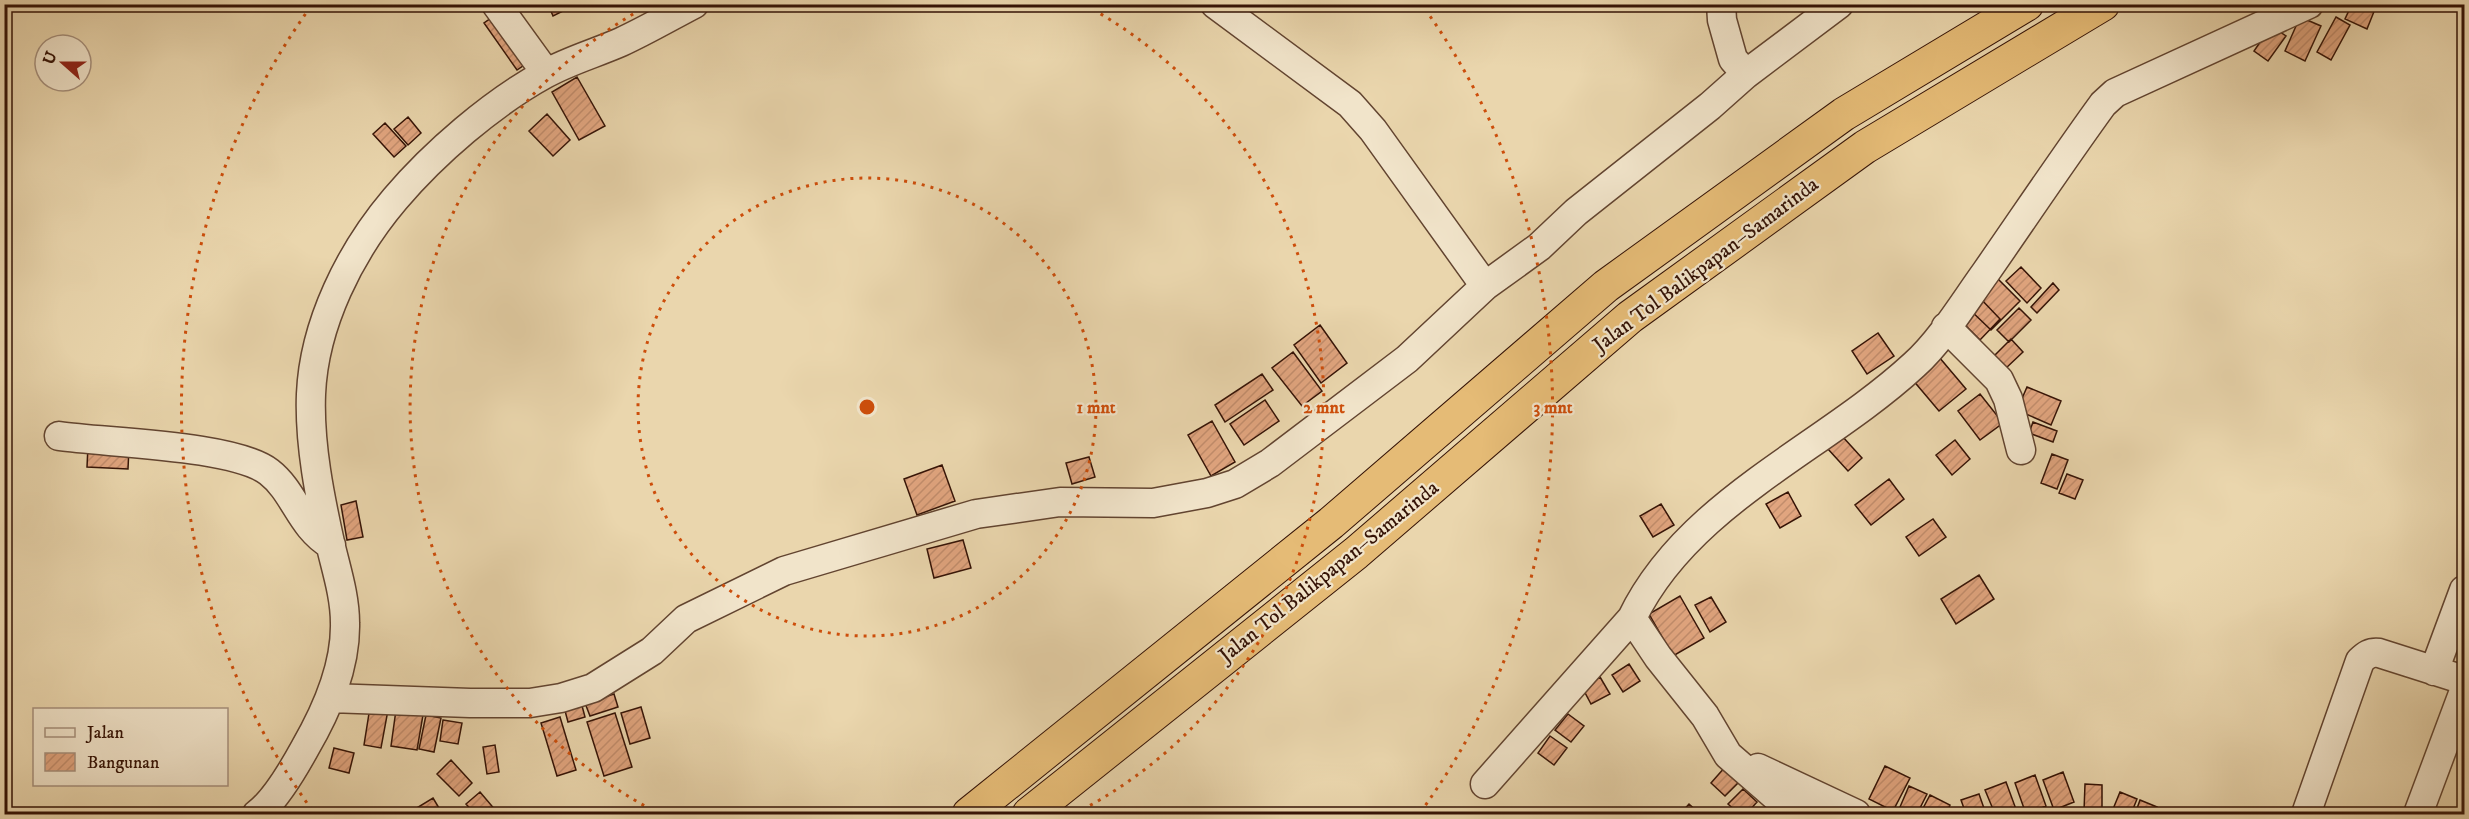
<svg xmlns="http://www.w3.org/2000/svg" width="2469" height="819" font-family="'IM FELL DW Pica',serif">
  <style>
    .building { fill: url(#building-hatch); stroke: #351306; stroke-width: 1.5 }
    .lines { fill: none; stroke-linecap: round; stroke-linejoin: round }
    .minor-casing { stroke: #624430; stroke-width: 31 }
    .highway-casing { stroke: #351306; stroke-width: 35 }
    .minor { stroke: #f1e4ca; stroke-width: 28 }
    .highway { stroke: #e5bb76; stroke-width: 33 }
    .ring { fill: none; stroke: #cd4e0b; stroke-width: 3; stroke-dasharray: 3 6 }
    .labels { text-anchor: middle; dominant-baseline: central; stroke-width: 4.5; stroke-linejoin: round; paint-order: stroke }
    .street-label { font-size: 21px; fill: #351306; stroke: #f1e4ca }
    .centre { fill: #cd4e0b; stroke: #f1e4ca; stroke-width: 3 }
    .ring-label { font-size: 18px; text-anchor: middle; font-weight: bold; fill: #cd4e0b; stroke: #f1e4ca; stroke-width: 4.5; stroke-linejoin: round; paint-order: stroke }
  </style>
  <defs>
    <pattern id="building-hatch" width="6" height="6" patternUnits="userSpaceOnUse" patternTransform="scale(1.5)"><rect width="6" height="6" fill="#e1a57f"/><path d="M-1 1l2-2M0 6l6-6M5 7l2-2" fill="none" stroke="#c28d6c"/></pattern>
  </defs>
  <rect width="100%" height="100%" fill="#ead6ad"/>
  <filter id="stains"><feTurbulence type="fractalNoise" baseFrequency=".00333" numOctaves="4"/><feColorMatrix values="0 0 0 0 .2 0 0 0 0 .09 0 0 0 0 .02 0 0 0 .5 -.17"/></filter>
  <radialGradient id="worn" r=".72"><stop offset=".6" stop-color="#630" stop-opacity="0"/><stop offset="1" stop-color="#630" stop-opacity=".3"/></radialGradient>
  <path class="building" d="M548 4H577L553 16Z
    M2352 4H2377L2367 29 2345 19Z
    M497 14 530 61 517 70 484 23Z
    M2300 17 2321 26 2305 61 2285 51Z
    M2336 17 2350 25 2331 60 2317 52Z
    M2271 26 2286 36 2268 61 2254 51Z
    M577 77 605 126 579 140 552 92Z
    M547 114 570 140 553 156 529 131Z
    M408 117 421 133 408 145 394 129Z
    M385 123 406 146 394 157 373 134Z
    M2021 267 2041 288 2027 303 2006 281Z
    M1996 277 2020 301 1991 330 1967 307Z
    M2053 283 2059 290 2037 313 2031 307Z
    M1979 297 2000 319 1980 340 1958 318Z
    M2019 308 2031 320 2009 342 1997 330Z
    M1320 325 1347 363 1321 383 1294 345Z
    M1878 333 1894 356 1867 374 1852 351Z
    M2011 339 2023 352 2005 369 1993 357Z
    M1293 352 1322 391 1302 406 1272 368Z
    M1939 357 1966 389 1939 411 1912 379Z
    M1262 374 1273 390 1225 422 1215 405Z
    M2027 387 2061 401 2051 425 2017 410Z
    M1980 394 2003 423 1980 440 1958 411Z
    M1265 400 1279 421 1244 445 1230 424Z
    M1212 421 1235 462 1211 476 1188 435Z
    M2033 422 2057 431 2053 442 2029 433Z
    M1842 436 1862 458 1848 471 1828 449Z
    M1955 440 1970 459 1952 475 1936 455Z
    M88 446 129 447 128 469 87 467Z
    M2052 454 2068 460 2057 489 2041 483Z
    M1089 457 1095 477 1072 484 1066 463Z
    M942 465 955 501 917 515 904 479Z
    M2067 474 2083 480 2075 499 2059 493Z
    M1889 479 1904 499 1871 525 1855 505Z
    M1788 492 1801 516 1780 528 1766 504Z
    M356 501 363 537 347 540 341 505Z
    M1661 504 1674 525 1653 537 1640 516Z
    M1933 519 1946 537 1919 556 1906 537Z
    M963 540 971 568 934 578 927 549Z
    M1979 575 1994 599 1956 624 1941 599Z
    M1680 596 1704 638 1673 656 1649 614Z
    M1711 597 1726 622 1710 632 1695 605Z
    M1629 664 1640 681 1623 692 1612 675Z
    M1600 677 1610 694 1591 704 1582 687Z
    M614 694 618 707 590 716 585 703Z
    M581 702 585 717 568 722 564 707Z
    M370 707 388 710 381 748 364 745Z
    M641 707 650 738 630 744 621 713Z
    M396 710 423 715 417 750 391 746Z
    M615 713 632 767 604 776 587 722Z
    M1568 714 1584 726 1571 742 1555 730Z
    M426 715 441 718 434 752 419 749Z
    M560 717 576 770 557 776 541 723Z
    M443 720 462 723 458 744 440 741Z
    M1550 736 1567 748 1554 765 1538 753Z
    M495 745 499 772 487 774 483 747Z
    M334 748 354 753 349 773 329 768Z
    M451 760 472 783 459 796 437 774Z
    M1885 766 1910 778 1893 811 1869 799Z
    M1725 767 1740 781 1725 796 1711 783Z
    M2063 772 2074 802 2054 810 2043 780Z
    M2035 775 2046 806 2026 814 2015 783Z
    M2006 782 2017 812 2010 814H1995L1985 790Z
    M2085 784 2102 785V811H2084Z
    M1909 786 1927 794 1917 814H1897Z
    M1743 789 1757 802 1746 814H1739L1728 804Z
    M480 792 497 812 494 814H475L466 804Z
    M2120 792 2137 799 2131 814H2111Z
    M1979 794 1986 814H1966L1961 800Z
    M1930 795 1950 805 1946 814H1920Z
    M433 798 442 813 418 814 415 809Z
    M2140 800 2157 807 2154 814H2135Z
    M1689 804 1700 814H1680Z"/>
  <g class="lines">
    <defs>
      <path id="minor" d="M496 4 546 73
        M1215 4 1350 104 1373 130 1485 286
        M1746 74 1839 4
        M1946 327 1999 380 2008 399 2021 450
        M59 436C108 443 234 445 269 472 295 492 300 527 331 545
        M2434 671 2464 590
        M330 698 470 703H530L561 698 593 688 652 651 686 619 784 571 976 514 1060 502 1153 503 1207 493 1235 484 1270 463 1407 359 1485 286 1539 247 1576 212 1710 106 1746 74 1733 59 1722 20 1721 4
        M1758 768 1856 814
        M1485 784 1632 618
        M257 814C275 801 294 768 305 748 327 710 346 667 345 623 345 597 337 572 331 547 320 498 309 444 311 394 314 324 350 252 395 199 434 153 492 103 545 74 568 61 596 53 621 42 645 31 669 17 694 4
        M1796 814 1728 755 1705 716 1658 657 1632 618C1688 502 1823 449 1914 365 1941 341 1965 301 1986 272 2025 216 2063 159 2103 104L2115 93 2309 4
        M2306 814 2360 661C2366 655 2370 652 2379 653L2464 680
        M2418 814 2464 691"/>
      <path id="highway" d="M969 814 1331 523 1606 286 1844 114 2027 4
        M1029 814 1356 553 1630 317 1865 147 2103 4"/>
    </defs>
    <use href="#minor" class="minor-casing"/>
    <use href="#highway" class="highway-casing"/>
    <use href="#minor" class="minor"/>
    <use href="#highway" class="highway"/>
  </g>
  <g class="ring">
    <circle cx="867" cy="407" r="229"/>
    <path d="M660 814A457 457 0 0 1 649 5M1085 5A457 457 0 0 1 1074 814"/>
    <path d="M312 810A686 686 0 0 1 309 9M1425 9A686 686 0 0 1 1422 810"/>
  </g>
  <g class="labels">
    <g class="street-label">
      <text transform="translate(1706 265) rotate(-37)">Jalan Tol Balikpapan–Samarinda</text>
      <text transform="translate(1329 572) rotate(-39)">Jalan Tol Balikpapan–Samarinda</text>
    </g>
  </g>
  <circle cx="867" cy="407" r="9" class="centre"/>
  <g class="ring-label">
    <text x="1096" y="413">1 mnt</text>
    <text x="1324" y="413">2 mnt</text>
    <text x="1553" y="413">3 mnt</text>
  </g>
  <rect width="2469" height="819" fill="none" stroke="#ead6ad" stroke-width="24"/>
  <rect x="6" y="6" width="2457" height="807" fill="none" stroke="#351306" stroke-width="3"/>
  <rect x="12" y="12" width="2445" height="795" fill="none" stroke="#351306" stroke-width="1.5"/>
  <rect x="33" y="708" width="195" height="78" fill="#f1e4ca" stroke="#a6907c" stroke-width="1.5"/>
  <rect x="45" y="728" width="30" height="9" fill="#f1e4ca" stroke="#a6907c" stroke-width="1.5"/>
  <text x="87" y="738" font-size="18" fill="#351306">Jalan</text>
  <rect x="45" y="753" width="30" height="18" fill="url(#building-hatch)" stroke="#a6907c" stroke-width="1.5"/>
  <text x="87" y="768" font-size="18" fill="#351306">Bangunan</text>
  <g transform="translate(63 63) rotate(291)"><circle r="28" fill="#f1e4ca" stroke="#a6907c" stroke-width="1.5"/>
  <path d="M0-4.5L10 22L0 15L-10 22Z" fill="#8f2418"/>
  <text y="-9" font-size="16" font-weight="bold" text-anchor="middle" fill="#351306">U</text>
  </g>
  <rect width="100%" height="100%" filter="url(#stains)"/>
  <rect width="100%" height="100%" fill="url(#worn)"/>
</svg>
